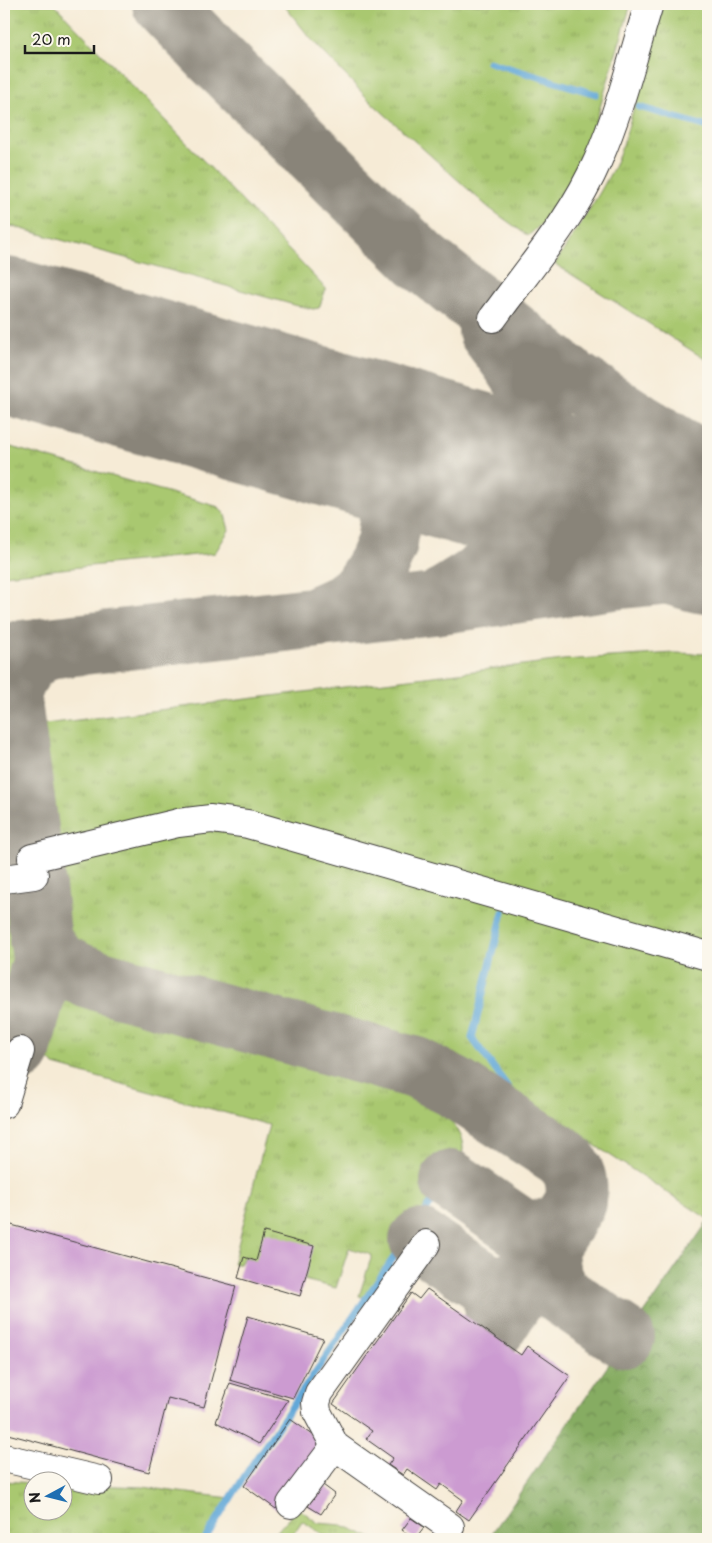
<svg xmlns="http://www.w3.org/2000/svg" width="712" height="1543" font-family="'Playpen Sans',sans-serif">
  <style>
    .grass { fill: url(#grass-tufts); stroke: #627246 }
    .forest { fill: url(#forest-crowns); stroke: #51643f }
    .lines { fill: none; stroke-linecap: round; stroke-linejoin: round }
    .stream { stroke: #62a8d8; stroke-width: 7 }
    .taxiway { stroke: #898479; stroke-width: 62 }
    .runway { stroke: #898479; stroke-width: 156 }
    .building { fill: #cc9bd1 }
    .minor-casing { stroke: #3d3b38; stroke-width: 30 }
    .minor { stroke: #fff; stroke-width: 28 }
  </style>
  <defs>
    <pattern id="grass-tufts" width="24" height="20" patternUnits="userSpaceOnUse" patternTransform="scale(1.25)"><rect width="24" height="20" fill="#a9c870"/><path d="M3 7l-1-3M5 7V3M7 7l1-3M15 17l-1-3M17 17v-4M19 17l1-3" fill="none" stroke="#91ab60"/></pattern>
    <pattern id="forest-crowns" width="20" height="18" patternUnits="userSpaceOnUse" patternTransform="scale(1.25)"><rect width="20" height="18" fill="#86ac62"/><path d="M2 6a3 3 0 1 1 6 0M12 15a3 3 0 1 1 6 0" fill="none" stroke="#6d8b50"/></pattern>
  </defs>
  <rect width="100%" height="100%" fill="#fbf7ec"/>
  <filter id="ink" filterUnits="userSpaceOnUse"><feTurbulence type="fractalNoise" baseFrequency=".02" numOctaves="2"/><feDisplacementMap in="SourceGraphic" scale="10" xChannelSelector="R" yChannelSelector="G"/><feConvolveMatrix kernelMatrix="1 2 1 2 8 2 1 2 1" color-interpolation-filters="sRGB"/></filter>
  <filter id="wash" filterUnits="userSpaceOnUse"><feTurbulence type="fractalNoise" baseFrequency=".0096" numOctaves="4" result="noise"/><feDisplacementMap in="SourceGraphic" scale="20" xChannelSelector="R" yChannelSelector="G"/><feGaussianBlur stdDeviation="1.12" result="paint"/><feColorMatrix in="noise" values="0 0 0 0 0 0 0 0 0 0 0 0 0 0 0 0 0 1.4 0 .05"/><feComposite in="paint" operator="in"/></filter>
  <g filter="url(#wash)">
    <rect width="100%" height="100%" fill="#f6ebd6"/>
    <path class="grass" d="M4 4H54L326 289 319 308 313 309 298 306 4 224Z
      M283 4H631L586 154 548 218 528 236 489 208 370 101 311 39Z
      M663 4H708V361L555 264 599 194 614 167 624 142Z
      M4 445 219 507 225 515 229 530 215 553 4 575Z
      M674 653 708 654V950L248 820 49 845 37 725 563 660Z
      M211 824 708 962V1219L510 1090 505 1092 489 1081 437 1056 109 967 86 960 68 951 59 935 51 858Z
      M10 897C21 944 20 973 4 1019V898Z
      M67 993 110 1002 426 1094C438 1106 464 1131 463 1149 463 1153 461 1158 460 1161L366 1298 359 1296 372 1255 349 1248 336 1288 304 1280 244 1257 240 1264H233L269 1125 54 1065C52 1062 48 1059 46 1056 38 1037 44 1014 52 997Z
      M4 1481 32 1483V1510H62L63 1484 143 1487 179 1492 231 1498 205 1539H4Z
      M298 1508 318 1523 342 1525 375 1539H330L302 1521 290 1539H270Z"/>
    <path class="forest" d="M708 1221V1539H488Z"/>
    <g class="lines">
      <path class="stream" d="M489 62 596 94
        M639 107 708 127
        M503 912 472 1038 510 1090
        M205 1539 251 1466 460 1161"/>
      <path class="taxiway" d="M163 4 211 54 420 259 571 379 638 423 708 465
        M436 603C453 592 472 582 487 570 493 565 497 558 502 552 538 507 549 445 529 391 522 372 501 348 489 331
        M313 618 342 605 362 590 378 564 387 543 391 511 382 469 357 436
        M4 653 434 604 613 579 689 571 708 572
        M40 940 57 963 80 974 104 982 416 1068 455 1088 561 1156C576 1169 578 1183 576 1202L495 1328 496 1307 488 1285
        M20 1051 43 961 32 858 10 695C19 669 23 664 44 649
        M451 1181 521 1229 539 1231 552 1228 566 1219
        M420 1240 488 1285 506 1286 528 1275
        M547 1248C548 1267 549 1280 562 1295L624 1337"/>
      <path class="runway" d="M4 335 708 536"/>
    </g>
    <g id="blocks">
      <path class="building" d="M4 1223 236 1286 204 1407 168 1398 149 1472 4 1433Z
        M264 1232 314 1246 300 1296 238 1278 244 1257 256 1261Z
        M427 1289 521 1355 527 1346 570 1376 469 1520 456 1511 463 1500 441 1484 437 1490 407 1469 403 1475 388 1465 393 1458 366 1439 372 1431 333 1404 411 1293 419 1299Z
        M248 1316 323 1338 293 1398 230 1380Z
        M230 1383 288 1400 259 1444 216 1422Z
        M290 1419 323 1442 276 1509 244 1486Z
        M323 1485 335 1494 321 1514 308 1506Z
        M411 1518 424 1527 415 1539 402 1530Z"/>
    </g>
  </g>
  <g filter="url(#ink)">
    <use href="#blocks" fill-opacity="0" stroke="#3d3b38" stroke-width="1"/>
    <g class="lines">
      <defs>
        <path id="minor" d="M493 318C530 267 573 218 598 160 620 110 633 56 649 4
          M32 858 178 823 211 819 248 824 708 956
          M4 879 34 875
          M4 1104 20 1051
          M426 1244 319 1393 316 1403 317 1412 335 1446 450 1527
          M4 1458 99 1480
          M291 1504 335 1446"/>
      </defs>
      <use href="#minor" class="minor-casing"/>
      <use href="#minor" class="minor"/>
    </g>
  </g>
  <rect width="712" height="1543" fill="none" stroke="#fbf7ec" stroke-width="20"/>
  <g transform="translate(48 1496) rotate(263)"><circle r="24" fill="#fbf7ec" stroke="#a29f99"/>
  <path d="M0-4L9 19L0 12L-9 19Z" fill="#1f6fb2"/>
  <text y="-8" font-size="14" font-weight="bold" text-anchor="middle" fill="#1c1c1c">N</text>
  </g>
  <path d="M25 45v8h69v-8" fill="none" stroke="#1c1c1c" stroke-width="2.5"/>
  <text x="32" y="45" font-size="15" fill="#1c1c1c" stroke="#fbf7ec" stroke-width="4" paint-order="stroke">20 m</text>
</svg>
